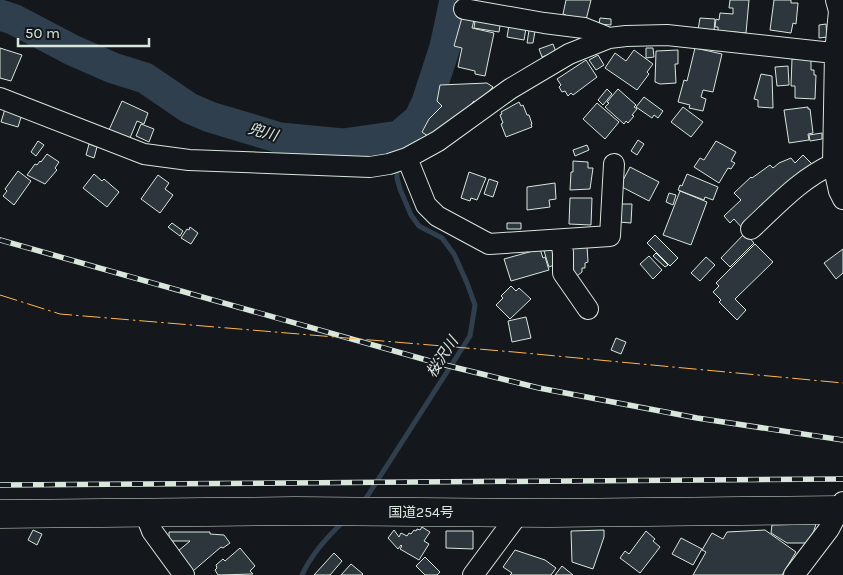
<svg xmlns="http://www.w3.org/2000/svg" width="843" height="575" font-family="Karla,'Noto Sans JP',sans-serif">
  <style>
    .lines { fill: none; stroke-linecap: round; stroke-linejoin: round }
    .stream { stroke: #2f3f4d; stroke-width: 5 }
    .river { stroke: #2f3f4d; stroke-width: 31 }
    .building { fill: #2c363c; stroke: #d8e6dc }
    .minor-casing { stroke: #d8e6dc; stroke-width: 22 }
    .highway-casing { stroke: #d8e6dc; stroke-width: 29 }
    .minor { stroke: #14181c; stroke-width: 20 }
    .highway { stroke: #14181c; stroke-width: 28 }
    .rail-casing { stroke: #d8e6dc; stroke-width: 5.5 }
    .rail { stroke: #14181c; stroke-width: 4; stroke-dasharray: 11; stroke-linecap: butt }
    .power { stroke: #ffb74d; stroke-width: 1; stroke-dasharray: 18 4 2.5 4; stroke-linecap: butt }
    .labels { text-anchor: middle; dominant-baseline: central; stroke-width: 4; stroke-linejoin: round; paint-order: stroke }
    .street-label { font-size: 14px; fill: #d8e6dc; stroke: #14181c }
    .water-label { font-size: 15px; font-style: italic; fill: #d8e6dc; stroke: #14181c }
  </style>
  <rect width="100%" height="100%" fill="#14181c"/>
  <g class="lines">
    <path class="stream" d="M398 157 399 136
      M363 503 470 336 475 305 467 283 454 254 442 238 419 226 411 215 400 189 397 178V166
      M302 575C311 555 328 536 344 521"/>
    <path class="river" d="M0 15 13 19 72 50 113 68 145 78 189 108 210 117 280 138 343 144 399 136 419 119 427 102 445 47 455 0"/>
  </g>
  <path class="building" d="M566 0H591L586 20 565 17 566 15 563 14Z
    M730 0H749L746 33 734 32 733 35 718 34V27H715L716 19 719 20 720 13 733 14V8H729Z
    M774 0H791V3H798L796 24 793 23 791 33 770 30Z
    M463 14 475 16 472 28 494 33 485 76 475 74V71L458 67 462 48 454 46Z
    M476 14 501 19 499 32 474 28Z
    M600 18 611 19V25L599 24Z
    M700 18 715 19 714 31 698 30Z
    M510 19 527 22 524 40 507 37Z
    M530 24 536 25 533 43H527Z
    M826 24 827 37 819 38V25Z
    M553 44 556 52 542 57 539 49Z
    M0 48 22 55 11 81 0 78Z
    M646 48H653L654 57 646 58Z
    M695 48 722 54 713 92 703 90 701 97 706 99 703 111 689 108 690 105 678 102 684 80 687 81Z
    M634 50 653 64 647 72 649 74 637 90 605 68 615 53 626 61Z
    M678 50V64H675L676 83 660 84 655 82 656 51Z
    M598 55 604 65 596 70 589 60Z
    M792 59 811 60V70H814V75H816L815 99 795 98V86H791Z
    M586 60 597 77 573 95 571 93 568 96 565 91 562 92 559 87 561 85 557 79Z
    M788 66 789 85 777 86 775 67Z
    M761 74 772 76 773 108 758 107V100L754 99Z
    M487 83 493 87 477 104 474 101 455 120 432 139 422 132 429 119 442 106 437 101 440 85Z
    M607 89 612 94 603 105 598 100Z
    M618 89 636 105 634 107 637 109 632 115 634 116 628 123 626 121 624 124 605 107 609 103 607 102Z
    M644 97 663 111 658 118 654 115 652 118 636 107Z
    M122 101 148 113 144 124 137 121 130 138 109 130Z
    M519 102 521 106 523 105 527 115H529L532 124H531L532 127 506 137 501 124 503 123 500 115 502 114 501 112Z
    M597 103 619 122 605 139 583 119Z
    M683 107 703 122 691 137 671 122Z
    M808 107V109H810L813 133 808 134 809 140 789 143 784 110Z
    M5 109 22 114 18 127 1 122Z
    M141 124 154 129 149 142 136 136Z
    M822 133V139L810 141 809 135Z
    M638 140 644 144 637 155 631 151Z
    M38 141 44 145 36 156 31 152Z
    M716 141 736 152 731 161 735 163 731 169 728 168 719 183 694 167 700 158 704 160Z
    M89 144 97 147 94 158 86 155Z
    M587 145 589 150 575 156 573 150Z
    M47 154 59 162 55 168 57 170 45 184 27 175 35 164 37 165 40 161 41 162Z
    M803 155 812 164 743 229 734 219 730 223 724 216 741 200 734 193 751 177 752 178 770 165 773 168 779 163 791 158 795 163Z
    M573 161 588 162V168H593L590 189 570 190 571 172H573Z
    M630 167 659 182 649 201 620 186Z
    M18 171 31 181 14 205 3 196 7 191 5 189Z
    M469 172 486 178 477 200 471 198 470 201 461 198Z
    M94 174 102 181 104 179 119 192 107 207 83 188Z
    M687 174 718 187 713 200 705 197 704 200 678 190 680 185 682 186Z
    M158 175 169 183 165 189 173 195 160 213 141 199Z
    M489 179 498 182 493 197 484 194Z
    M555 183 556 199 549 200 550 207 527 210V187Z
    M680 191 707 202 691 245 663 235Z
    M669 193 676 195 673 205 666 202Z
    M570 198H592L591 225 569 224Z
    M619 204H632L631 223 619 222Z
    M172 223 183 231 180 236 168 227Z
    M507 223H521V229H507Z
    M190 227 198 233 191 244 181 238 187 229 189 230Z
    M745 233 754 243 730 267 721 258Z
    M655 235 678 258 670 266 647 243Z
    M755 244 773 262 735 299 746 310 737 320 719 302 721 300 713 292 719 286 716 283Z
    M587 246 588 262 585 263V268H582V272L577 276H571L570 247Z
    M555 248 559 263 549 267 544 251Z
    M540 249 543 258 545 257 549 270 511 281 504 259Z
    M843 249V273L836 279 824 263Z
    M656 253 668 265 665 267 653 256Z
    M649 256 662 270 653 279 640 264Z
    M706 257 715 265 700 281 691 273Z
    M511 286 516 291 519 288 531 299 510 319 496 305 503 298 501 296Z
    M526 317 531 338 512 342 508 321Z
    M616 338 626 342 621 354 611 350Z
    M816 524 810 543H787L771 533 772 525Z
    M422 527 430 532 424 541 429 544 419 560 400 549 402 546 401 545 398 549 388 538 394 530 399 537 401 533 407 536 409 533 411 534 414 530 416 531 417 529 420 530Z
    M33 530 42 534 37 545 28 540Z
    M604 530V537L593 569 572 562 571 531Z
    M765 530 796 552 782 575H693L706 552 702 550 712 533 723 539 727 532Z
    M446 531H473V549L446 548Z
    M646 531 655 539 653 541 660 547 640 573 620 558 625 551 629 554Z
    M169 532H210V534L224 535 230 543 223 548 221 547 193 571 177 552 190 541H169Z
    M681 538 702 549 693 565 672 554Z
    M240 548 255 566 250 571 253 574 218 575 215 570 217 568 216 565 223 559 225 561Z
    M515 550 545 560 556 568 551 575H510L512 573 503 567Z
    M334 553 342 561 330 575H314Z
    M425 557 440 572 437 575H425L416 566Z
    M351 564 363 574 362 575H341Z
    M562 566 573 575H555Z"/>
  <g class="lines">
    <defs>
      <path id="minor" d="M836 0 839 11 835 53 833 164 839 191 843 199
        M464 9 544 23 584 28 609 38
        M0 98 144 154 189 160 370 167 389 164 407 158 438 141 510 89 569 54 609 38 626 36 667 35 843 54
        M407 158 426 205 437 216 489 244 610 236 614 164
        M751 229C777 205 800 179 833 164
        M561 240 563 253V273L588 309
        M145 513 152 531 184 575
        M473 575 519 513
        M794 575 829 529 843 502"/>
      <path id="highway" d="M0 514 295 511 550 513 843 510"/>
    </defs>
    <use href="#minor" class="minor-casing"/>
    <use href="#highway" class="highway-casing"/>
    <use href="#minor" class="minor"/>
    <use href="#highway" class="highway"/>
    <defs>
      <path id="rail" d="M0 240 437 363 539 388 697 418 843 440
        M0 485 843 479"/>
    </defs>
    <use href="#rail" class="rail-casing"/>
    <use href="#rail" class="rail"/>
    <path class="power" d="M0 295 60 314 514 352 843 383"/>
  </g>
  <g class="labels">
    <g class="street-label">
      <text x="421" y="512">国道254号</text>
    </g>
    <g class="water-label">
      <text transform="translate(263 132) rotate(16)">兜川</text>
      <text transform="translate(442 357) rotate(-57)">桜沢川</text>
    </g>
  </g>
  <path d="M18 38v8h131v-8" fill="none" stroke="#d8e6dc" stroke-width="2.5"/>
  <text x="25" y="38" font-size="15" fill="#d8e6dc" stroke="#14181c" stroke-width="4" paint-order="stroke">50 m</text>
</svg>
